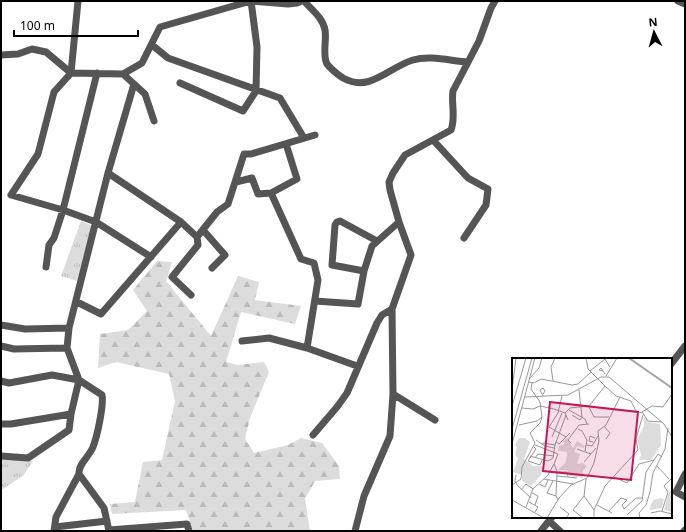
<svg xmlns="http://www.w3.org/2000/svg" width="686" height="532" font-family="'Noto Sans',sans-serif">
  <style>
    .forest { fill: url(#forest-firs) }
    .park { fill: url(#park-tufts) }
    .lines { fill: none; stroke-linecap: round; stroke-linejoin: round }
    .street { stroke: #555; stroke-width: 7 }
    .inset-river { fill: none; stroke: #a3a3a3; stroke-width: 2 }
    .inset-road { fill: none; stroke: #999; stroke-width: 1 }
    .view { fill: #c2185b; fill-opacity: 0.15; stroke: #c2185b; stroke-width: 2 }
    .inset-edge { fill: none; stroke: #000; stroke-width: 2 }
  </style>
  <defs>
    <pattern id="forest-firs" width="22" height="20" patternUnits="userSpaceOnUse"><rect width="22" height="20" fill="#dcdcdc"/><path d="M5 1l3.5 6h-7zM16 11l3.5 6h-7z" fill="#bbb"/></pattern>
    <pattern id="park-tufts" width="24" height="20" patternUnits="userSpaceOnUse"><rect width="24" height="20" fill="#dcdcdc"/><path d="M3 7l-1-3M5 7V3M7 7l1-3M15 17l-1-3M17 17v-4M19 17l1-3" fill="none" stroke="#bbb"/></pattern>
  </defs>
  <rect width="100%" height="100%" fill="#fff"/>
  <path class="forest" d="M157 261 172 262 166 281 211 336 238 276 259 282 255 300 301 306 295 324 241 312 226 362 238 365 264 362 269 372 250 418 245 439 254 453 288 445 301 438 322 443 339 466 340 479 315 481 305 499 310 531H193L186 510 112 514 110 504 135 502 143 462 162 460 175 401 169 374 116 362 98 368 100 334 128 330 147 311 133 290Z"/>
  <path class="park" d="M81 221 93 226 77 281 61 276Z
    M1 459 33 461 23 476 1 490Z"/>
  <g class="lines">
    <path class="street" d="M78 1 71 73 54 92 38 154 11 195 63 210 96 222 151 257
      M304 1C311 9 323 18 325 30 327 40 322 55 327 64 331 69 337 74 343 78 370 93 387 68 413 60 430 55 451 61 468 62
      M678 1 685 4
      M152 45 168 58 280 98 304 138
      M1 55 18 54 32 49 46 52 71 73 123 74 145 94 154 121
      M123 74 142 63 160 27 251 1 288 4 297 3 301 1
      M180 83 243 111 256 91 257 47 251 1
      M433 140 468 178 488 189 486 205 464 238
      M108 173 181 222 197 237 198 245 172 277 191 295
      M236 182 252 178 258 194 271 193 297 179 286 144
      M271 193 301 259 314 263 318 280 307 348
      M203 230 225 255 212 268
      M197 237 217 212 228 204 244 154H251L315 135
      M46 267 49 245 54 238 63 210 97 73
      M364 271 332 265 335 225 337 222 340 221 377 241
      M315 301 358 304 364 271 372 246 399 222
      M77 302 101 314 181 222
      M1 325 25 329 69 328
      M242 341 269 338 307 348 357 366
      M1 346 14 349 67 348
      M671 364 685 346
      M1 381 9 383 52 375 79 380 102 395C104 405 97 437 93 447 89 457 78 464 79 474L104 508 109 531
      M393 394 435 420
      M1 424H11L71 414
      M313 435 337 407 347 393 377 323 382 315 392 309
      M1 456 28 458 69 430 71 414 79 380 67 348 69 328 108 173 134 84
      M685 474 676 492 685 497
      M549 521 560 531
      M55 527 107 521
      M109 530 187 524 189 531
      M54 531 56 517 79 474
      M355 531 364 496 390 436 393 394 392 309 411 255 399 222 390 190 389 182 393 173 405 155 451 130C456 117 451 104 453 91L479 41 491 8 495 1
      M541 531 552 517
      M684 531 685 530"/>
  </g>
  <g transform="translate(512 358)">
    <rect width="160" height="160" fill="#fff"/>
    <path d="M149 140 152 141 150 150 137 152 141 142Z" fill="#dcdcdc"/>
    <path d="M7 80H13L18 84 12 101 21 108H31L29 117 19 128 10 123V117L1 114 6 100 3 97 5 89 3 87ZM55 80 61 90 65 83 73 88 72 90 65 88 62 94 68 96 65 106 71 105 75 109 71 112V120L57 118 55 112H46L53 105 55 98V94L46 93 47 88 53 86 51 83ZM160 132V159V154L152 152 156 136Z" fill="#dcdcdc"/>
    <path d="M132 59 137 64 148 66 149 87 139 102H127L129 97 125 81 132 68Z" fill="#dcdcdc"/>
    <path class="inset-river" d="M117 0 160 30"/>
    <path class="inset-road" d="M74 0 76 11 93 28 104 38 119 43 124 53 130 55M78 13 93 1 98 9M91 13 87 12 89 10 93 16M94 18 105 0M18 20 27 10 30 0M41 23 39 9 43 0M17 24 22 25 29 21 60 27 66 26 79 14M0 32 4 0M31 36 33 33 31 30 28 32 31 38M50 38 46 55 37 69 54 79M13 39 56 37 89 19H97L152 66 160 79M0 48 14 0M77 49 82 59H97M10 50 21 51 28 48 42 51 53 55 56 62M57 52 73 61 75 66M53 55 58 50 77 48 93 28M60 57 68 62 70 59 67 32M150 64 136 63 130 54 140 48 151 49 160 36M7 67 25 63 30 59 28 44 19 31 20 25M92 68 98 75 94 81M0 71 20 0M66 71 70 73 75 82 73 93M40 79 50 55M24 82 33 88 42 90M44 84 47 86 58 75M81 84 77 83 78 78 83 80M59 85 56 82 67 67 77 66M0 86 23 0M23 87 46 96 42 106 45 113 44 138 46 142M30 87 31 85 43 87M74 87 80 88 86 78M22 89 24 91 16 103 28 107 30 102M65 91 79 96M18 98 36 103 41 100 43 87 54 57M23 100 26 96 42 98M72 104 84 90M145 108 157 121M45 114H55L56 119M4 117 3 123 5 127 19 140M45 118 65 120M102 119 115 125 127 106 142 102M32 121 61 126M74 121 72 138 82 152M41 123 35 135 44 138M27 126 33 129 36 122M0 127 9 121 10 109 23 85 18 75 28 65 30 59M9 132 14 126 21 131M20 135 26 138 23 147M0 142 32 160M17 144 26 149 23 154M85 147 100 155M14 149 21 131 36 117 42 106M48 149 57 156 54 160M97 153 109 140 115 142 110 147 112 151 124 140H130M150 153 156 134 152 128 160 120M139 155 148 153 160 156M115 157 130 143 134 114 146 96 150 99M35 160 47 140 59 127 75 120 82 105 87 83 86 73 94 67 108 39M71 160 61 152 72 138M82 160V152L93 128 126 92 124 81 131 57M128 160 127 155 134 147 138 134 141 115 153 91 156 70"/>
    <path class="view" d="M38 44 126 54 119 122 31 113Z"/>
    <rect width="160" height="160" class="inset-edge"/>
  </g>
  <rect width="686" height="532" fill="none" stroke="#000000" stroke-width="4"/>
  <g transform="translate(654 32) rotate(354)" stroke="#ffffff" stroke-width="3" paint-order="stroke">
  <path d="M0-3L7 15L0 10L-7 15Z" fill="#000000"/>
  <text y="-6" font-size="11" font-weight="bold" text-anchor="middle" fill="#000000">N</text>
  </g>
  <path d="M14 30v6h124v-6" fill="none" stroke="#000000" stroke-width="2"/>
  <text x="20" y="30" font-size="12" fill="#000000" stroke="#ffffff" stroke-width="3" paint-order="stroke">100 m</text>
</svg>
